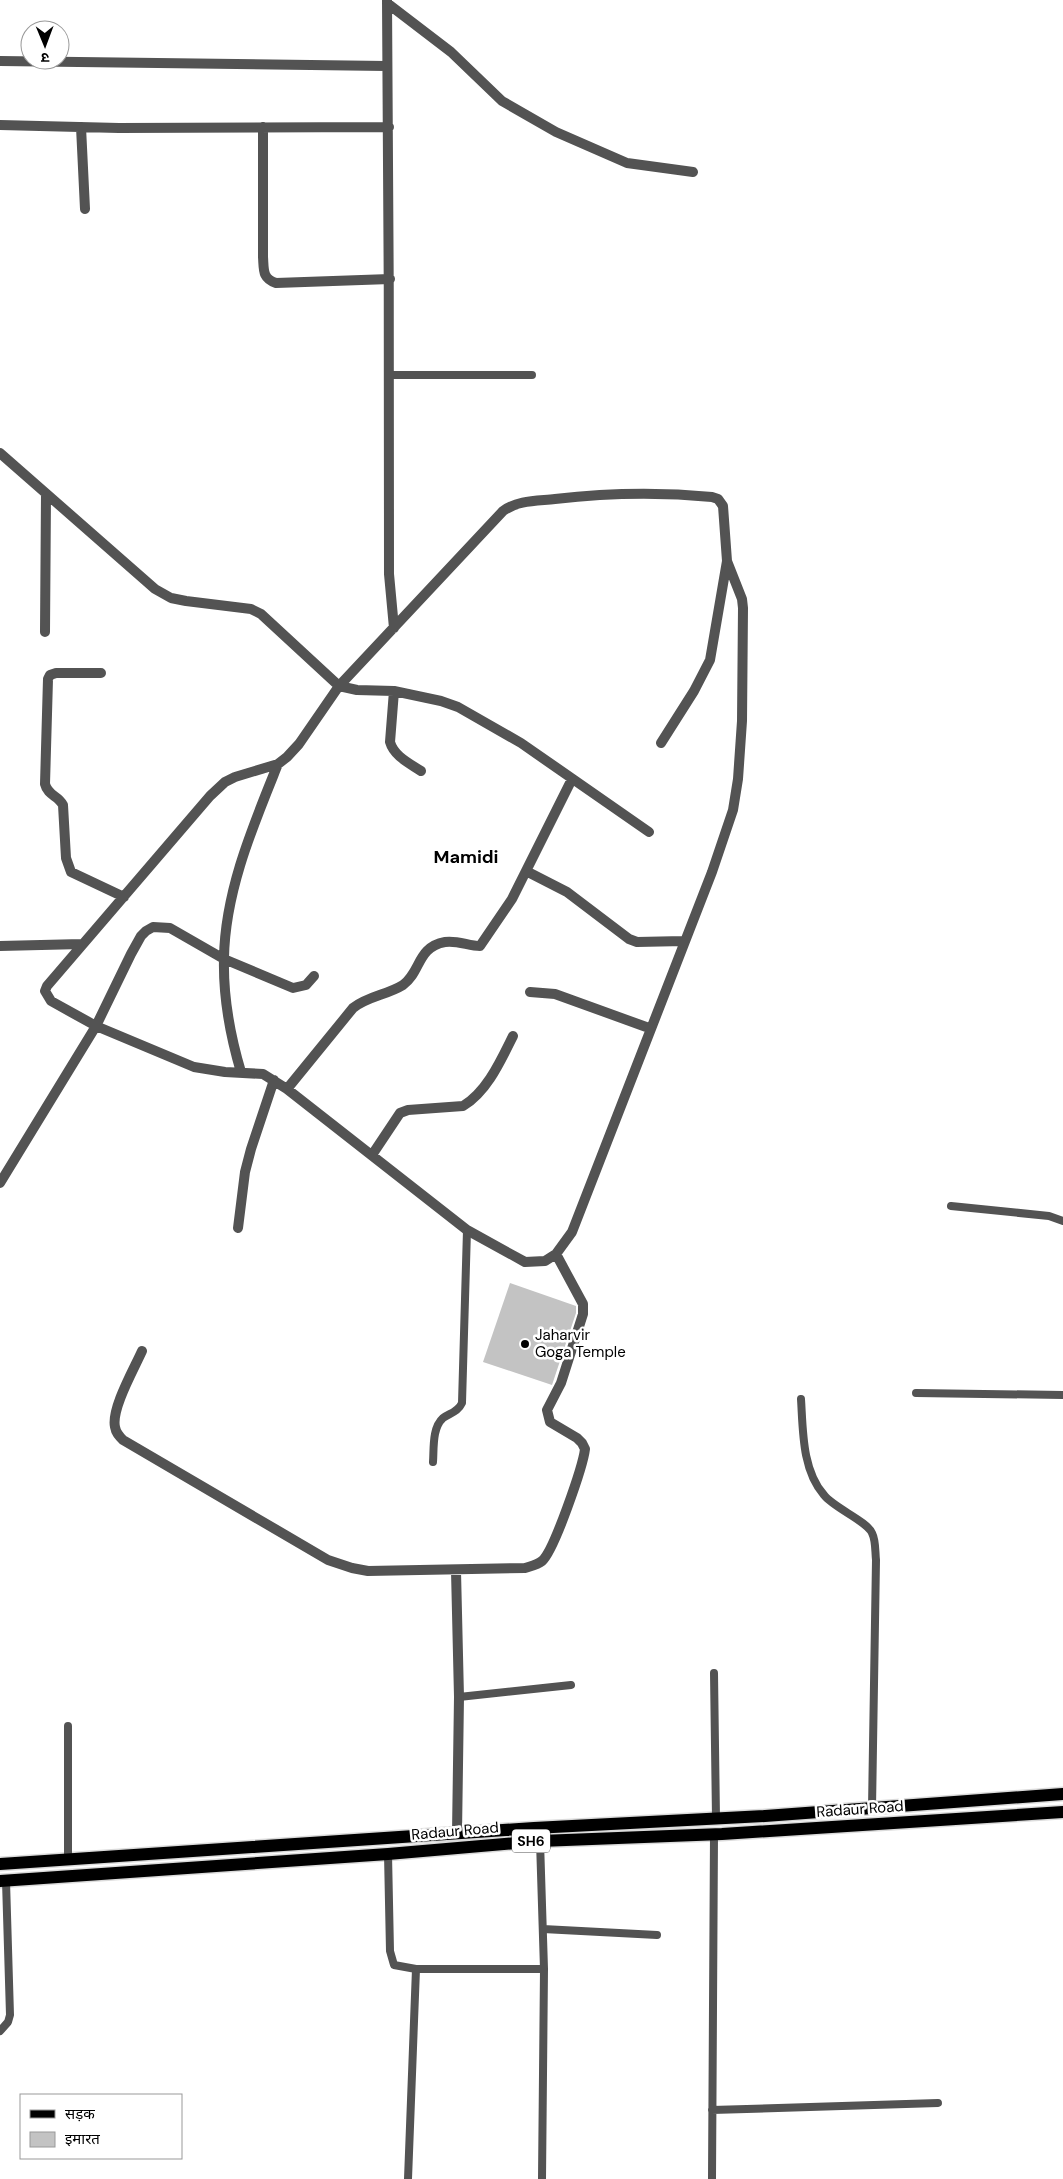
<svg xmlns="http://www.w3.org/2000/svg" width="1063" height="2179" font-family="'DM Sans','Noto Sans Devanagari',sans-serif">
  <style>
    .building { fill: #c3c3c3 }
    .lines { fill: none; stroke-linecap: round; stroke-linejoin: round }
    .primary-casing { stroke: #dbdbdb; stroke-width: 15 }
    .lane { stroke: #535353; stroke-width: 8 }
    .street { stroke: #535353; stroke-width: 10 }
    .primary { stroke: #000; stroke-width: 12 }
    .poi-dot { fill: #000; stroke: #fff; stroke-width: 2 }
    .labels { text-anchor: middle; dominant-baseline: central; stroke-width: 5; stroke-linejoin: round; paint-order: stroke }
    .shield { fill: #fff; stroke: #4c4c4c; stroke-width: 1 }
    .shield-label { font-size: 14px; font-weight: bold; fill: #000 }
    .poi-label { font-size: 15px; fill: #000; stroke: #fff; text-anchor: start }
    .street-label { font-size: 15px; fill: #000; stroke: #fff }
    .quarter-label { font-size: 18px; font-weight: bold; fill: #000; stroke: #fff }
  </style>
  <rect width="100%" height="100%" fill="#fff"/>
  <path class="building" d="M510 1283 576 1306V1313L552 1385 483 1362Z"/>
  <g class="lines">
    <defs>
      <path id="primary" d="M0 1864 534 1828 765 1816 1063 1794
        M0 1881 388 1854 540 1841 722 1834 1063 1812"/>
    </defs>
    <use href="#primary" class="primary-casing"/>
    <path class="lane" d="M389 375H532
      M951 1206 1049 1216 1063 1221
      M916 1393 1063 1395
      M801 1399C803 1430 802 1470 824 1495 834 1508 867 1521 872 1533 876 1541 875 1551 876 1560L872 1808
      M433 1462C434 1448 432 1428 443 1418 450 1413 458 1412 462 1403L467 1230
      M714 1673 716 1818
      M459 1697 571 1685
      M540 1841 544 1969 542 2179
      M388 1854 390 1951 394 1965 416 1969H544
      M68 1859V1726
      M543 1929 657 1935
      M0 2031 8 2022 10 2015 6 1881
      M712 2110 938 2103
      M408 2179 416 1969
      M712 2179 714 1835"/>
    <path class="street" d="M387 0C389 191 389 383 389 574L394 628
      M387 3 451 52 502 101 556 132 627 163 693 172
      M0 61 386 66
      M0 125 119 128 389 127
      M81 127 85 209
      M263 127V257C264 270 262 278 276 283L390 279
      M0 453 155 589 171 598 186 601 251 609 261 614 339 686 357 690 394 691 441 701 458 707 521 743 649 832
      M45 632 46 494
      M101 673H56L50 675 48 679 45 784C48 796 58 795 63 805L66 858 71 872 124 897
      M394 691 390 742C394 756 409 763 421 771
      M661 743 694 691 710 660 727 561 723 506 718 499 712 497C659 492 607 493 555 499 537 501 518 500 503 511L339 686 299 744 287 757 278 764 235 777 225 782 210 796 47 986 45 991 51 1001 96 1026 194 1067 225 1072 263 1074 287 1089 467 1230 525 1262 545 1261 556 1254 572 1232 712 872 733 810 738 779 742 721 743 608 742 599 727 561
      M526 871 567 892 629 939 637 942 684 941
      M0 946 82 944
      M530 992 555 994 649 1028
      M241 1072C230 1035 223 996 224 958 225 891 253 826 278 764
      M287 1089 353 1008C368 996 387 995 403 985 421 972 417 947 445 942 457 940 469 946 480 946L512 899 572 779
      M372 1155 400 1113 408 1110 463 1106C487 1092 501 1060 513 1036
      M0 1183 96 1026 131 954 141 936 146 931 153 927 170 928 224 959 293 988 306 985 314 976
      M238 1228 245 1172 251 1149 274 1080
      M142 1351C134 1369 111 1409 115 1427 116 1433 119 1436 123 1440L328 1560 352 1568 368 1571 525 1568C531 1566 537 1565 542 1561 554 1551 583 1466 585 1449L582 1443 577 1438 550 1422 547 1410 561 1383 583 1314V1304L556 1254
      M456 1571 459 1697 457 1833"/>
    <use href="#primary" class="primary"/>
  </g>
  <circle class="poi-dot" cx="525" cy="1344" r="5"/>
  <g class="labels">
    <rect class="shield" x="512" y="1829.5" width="38" height="23" rx="4"/>
    <g class="shield-label">
      <text x="531" y="1841">SH6</text>
    </g>
    <g class="poi-label">
      <text x="535" y="1335">Jaharvir<tspan x="535" dy="17">Goga Temple</tspan></text>
    </g>
    <g class="street-label">
      <text transform="translate(860 1809) rotate(-4)">Radaur Road</text>
      <text transform="translate(455 1831) rotate(-5)">Radaur Road</text>
    </g>
    <g class="quarter-label">
      <text x="466" y="857">Mamidi</text>
    </g>
  </g>
  <rect x="20" y="2094" width="162" height="65" fill="#ffffff" stroke="#999999"/>
  <rect x="30" y="2110" width="25" height="8" fill="#000000" stroke="#999999"/>
  <text x="65" y="2119" font-size="15" fill="#000000">सड़क</text>
  <rect x="30" y="2132" width="25" height="15" fill="#c3c3c3" stroke="#999999"/>
  <text x="65" y="2144" font-size="15" fill="#000000">इमारत</text>
  <g transform="translate(45 45) rotate(179)"><circle r="24" fill="#ffffff" stroke="#999999"/>
  <path d="M0-4L9 19L0 12L-9 19Z" fill="#000000"/>
  <text y="-8" font-size="14" font-weight="bold" text-anchor="middle" fill="#000000">उ</text>
  </g>
</svg>
